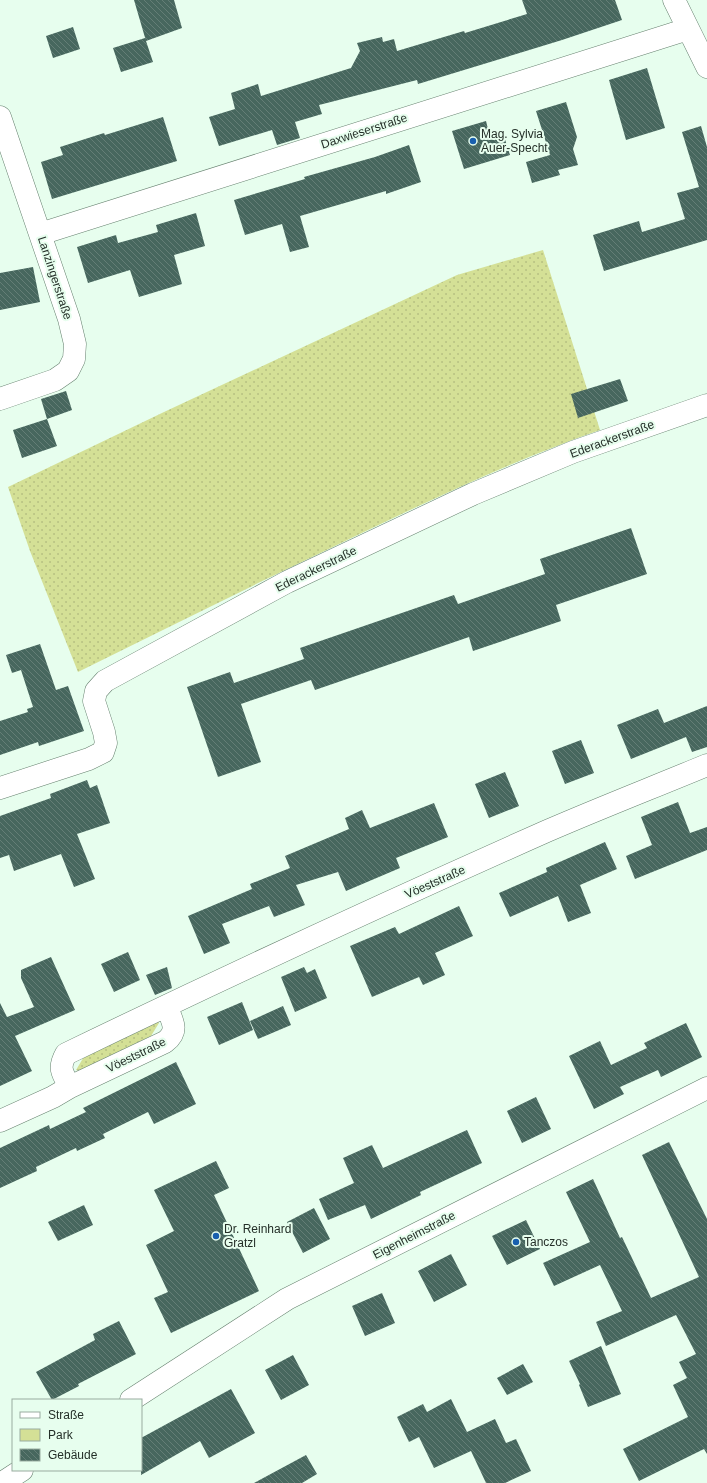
<svg xmlns="http://www.w3.org/2000/svg" width="707" height="1483" font-family="Arial,sans-serif">
  <style>
    .green { fill: url(#green-dots) }
    .building { fill: url(#building-back-hatch) }
    .lines { fill: none; stroke-linecap: round; stroke-linejoin: round }
    .minor-casing { stroke: #66816f; stroke-width: 23 }
    .minor { stroke: #fff; stroke-width: 22 }
    .poi-dot { fill: #185fae; stroke: #e7feee; stroke-width: 1.5 }
    .labels { text-anchor: middle; dominant-baseline: central; stroke-width: 4; stroke-linejoin: round; paint-order: stroke }
    .street-label { font-size: 12px; fill: #242f28; stroke: #e7feee }
    .poi-label { font-size: 12px; fill: #242f28; stroke: #e7feee; text-anchor: start }
  </style>
  <defs>
    <pattern id="green-dots" width="8" height="8" patternUnits="userSpaceOnUse"><rect width="8" height="8" fill="#d4e096"/><path d="M2 2h.1M6 6h.1" fill="none" stroke="#b6c081" stroke-width="1.8" stroke-linecap="round"/></pattern>
    <pattern id="building-back-hatch" width="6" height="6" patternUnits="userSpaceOnUse"><rect width="6" height="6" fill="#47675e"/><path d="M-1 5l2 2M0 0l6 6M5-1l2 2" fill="none" stroke="#647e76"/></pattern>
  </defs>
  <rect width="100%" height="100%" fill="#e7feee"/>
  <path class="green" d="M543 250 600 430C520 458 443 494 366 531 270 577 174 624 78 672L30 551 8 487 164 412 457 275Z
    M157 1021 159 1023 151 1036 79 1071 76 1070 85 1055Z"/>
  <path class="building" d="M134 0H174L182 28 146 41Z
    M522 0H615L622 20 562 40 418 84 417 80 319 105 322 114 295 122 300 138 277 145 272 130 219 146 209 117 235 109 231 93 258 84 261 96 351 68 360 51 357 43 382 37 383 42 394 39 397 51 464 31 465 33 527 14Z
    M73 27 80 49 53 58 46 36Z
    M145 38 153 62 121 72 113 48Z
    M647 68 665 128 626 140 609 80Z
    M566 102 577 137 573 149 578 165 558 170 560 175 532 183 526 162 550 155 536 111Z
    M163 117 177 161 52 199 41 162 63 155 60 147 104 133 105 135Z
    M486 121 489 133 502 130 510 155 464 169 452 131Z
    M701 126 707 147V240L604 271 593 235 639 221 642 232 685 219 677 193 699 187 682 132Z
    M409 145 421 182 386 194V191L300 216 309 247 290 252 282 224 245 235 234 200 305 179 304 177 375 157Z
    M196 213 205 246 174 255 182 284 139 297 130 270 88 283 77 247 116 235 118 243 158 232 156 225Z
    M33 267 40 302 0 310V273Z
    M620 379 628 401 578 418 571 394Z
    M66 391 72 410 47 419 41 399Z
    M47 419 57 446 22 458 13 430Z
    M631 528 647 574 556 605 561 621 473 651 469 637 315 690 311 680 241 704 261 762 218 777 187 687 230 672 234 683 304 659 300 648 454 595 458 604 545 574 540 559Z
    M40 644 56 690 68 686 84 731 39 746 38 742 0 755V721L28 712 27 709 33 707 21 670 12 673 6 655Z
    M707 706V747L692 752 686 737 631 759 617 725 658 709 664 723Z
    M581 740 594 773 565 784 552 751Z
    M505 772 519 806 489 818 475 784Z
    M87 780 90 788 97 785 110 823 77 834 95 879 74 887 61 854 14 871 9 855 0 858V816L51 798 50 794Z
    M678 802 690 833 707 827V850L635 879 626 856 652 845 641 817Z
    M434 803 448 837 396 858 400 868 346 891 338 872 296 885 305 905 274 917 269 906 222 924 230 943 204 954 188 916 252 889 250 884 290 868 285 856 349 829 345 818 362 810 370 828Z
    M605 842 617 869 580 885 591 913 568 922 558 896 510 917 499 893 547 872 546 868Z
    M459 906 473 936 435 953 445 975 423 985 419 977 372 997 350 946 395 927 399 934Z
    M128 952 140 980 114 992 101 964Z
    M51 957 75 1010 15 1036 32 1071 0 1086V1003L7 1017 34 1007 21 978V970Z
    M167 967 172 988 155 995 146 975Z
    M304 967 307 973 315 969 327 998 295 1012 281 977Z
    M242 1002 253 1030 219 1045 207 1017Z
    M283 1006 291 1025 258 1039 250 1021Z
    M686 1023 702 1057 661 1077 658 1070 620 1087 624 1094 594 1109 569 1056 600 1041 611 1065 647 1048 644 1043Z
    M176 1062 196 1104 154 1124 148 1112 103 1134 105 1138 77 1151 76 1148 36 1167 37 1171 0 1188V1148L49 1125 50 1129 86 1112 83 1108Z
    M536 1097 551 1129 522 1143 507 1111Z
    M467 1130 482 1163 420 1192 421 1195 371 1219 365 1205 328 1220 319 1199 354 1183 343 1158 372 1145 383 1168Z
    M669 1142 707 1219V1454L704 1449 639 1481 623 1449 688 1417 673 1385 687 1378 679 1362 696 1354 676 1315 606 1346 596 1322 622 1311 600 1265 554 1286 543 1263 590 1242 566 1192 593 1179 620 1238 622 1237 651 1298 699 1277 642 1155Z
    M216 1161 229 1188 214 1195 259 1291 171 1333 154 1298 168 1292 146 1245 174 1231 154 1190Z
    M84 1205 93 1225 58 1241 48 1222Z
    M314 1208 330 1239 303 1253 287 1222Z
    M526 1220 540 1249 507 1265 492 1236Z
    M451 1254 467 1285 434 1302 418 1271Z
    M382 1293 395 1323 365 1336 352 1306Z
    M119 1321 136 1354 78 1384 79 1386 52 1400 36 1372 95 1340 93 1334Z
    M601 1346 621 1394 588 1407 579 1385 580 1384 569 1361Z
    M293 1355 309 1385 281 1400 265 1370Z
    M523 1364 533 1382 507 1395 497 1378Z
    M231 1389 255 1433 209 1458 200 1441 141 1475V1438Z
    M451 1399 467 1432 495 1419 506 1443 516 1439 531 1471 505 1483H486L471 1451 434 1468 419 1437 409 1442 397 1417 423 1404 427 1412Z
    M306 1455 317 1474 302 1483H254Z"/>
  <g class="lines">
    <defs>
      <path id="minor" d="M674 0 707 67
        M0 117 69 319 75 344 74 359 68 371 55 380 0 399
        M40 234 688 29
        M0 788 89 759 103 752 106 743 104 732 94 701 96 691 105 681 287 582 473 494 573 452 707 405
        M70 1087C62 1073 58 1068 66 1054 225 977 385 903 547 831 600 808 654 787 707 765
        M0 1121 53 1097 70 1087 165 1042C180 1031 172 1020 166 1006
        M131 1400 287 1299 707 1088
        M2 1483 22 1470"/>
    </defs>
    <use href="#minor" class="minor-casing"/>
    <use href="#minor" class="minor"/>
  </g>
  <g class="poi-dot">
    <circle cx="473" cy="141" r="4"/>
    <circle cx="216" cy="1236" r="4"/>
    <circle cx="516" cy="1242" r="4"/>
  </g>
  <g class="labels">
    <g class="street-label">
      <text transform="translate(364 131) rotate(-18)">Daxwieserstraße</text>
      <text transform="translate(55 278) rotate(72)">Lanzingerstraße</text>
      <text transform="translate(612 439) rotate(-20)">Ederackerstraße</text>
      <text transform="translate(316 569) rotate(-26)">Ederackerstraße</text>
      <text transform="translate(435 882) rotate(-24)">Vöeststraße</text>
      <text transform="translate(136 1055) rotate(-26)">Vöeststraße</text>
      <text transform="translate(414 1235) rotate(-27)">Eigenheimstraße</text>
    </g>
    <g class="poi-label">
      <text x="481" y="134">Mag. Sylvia<tspan x="481" dy="14">Auer-Specht</tspan></text>
      <text x="224" y="1229">Dr. Reinhard<tspan x="224" dy="14">Gratzl</tspan></text>
      <text x="524" y="1242">Tanczos</text>
    </g>
  </g>
  <rect x="12" y="1399" width="130" height="72" fill="#e7feee" stroke="#99ab9f"/>
  <rect x="20" y="1412" width="20" height="6" fill="#ffffff" stroke="#99ab9f"/>
  <text x="48" y="1419" font-size="12" fill="#242f28">Straße</text>
  <rect x="20" y="1429" width="20" height="12" fill="#d4e096" stroke="#99ab9f"/>
  <text x="48" y="1439" font-size="12" fill="#242f28">Park</text>
  <rect x="20" y="1449" width="20" height="12" fill="url(#building-back-hatch)" stroke="#99ab9f"/>
  <text x="48" y="1459" font-size="12" fill="#242f28">Gebäude</text>
</svg>
